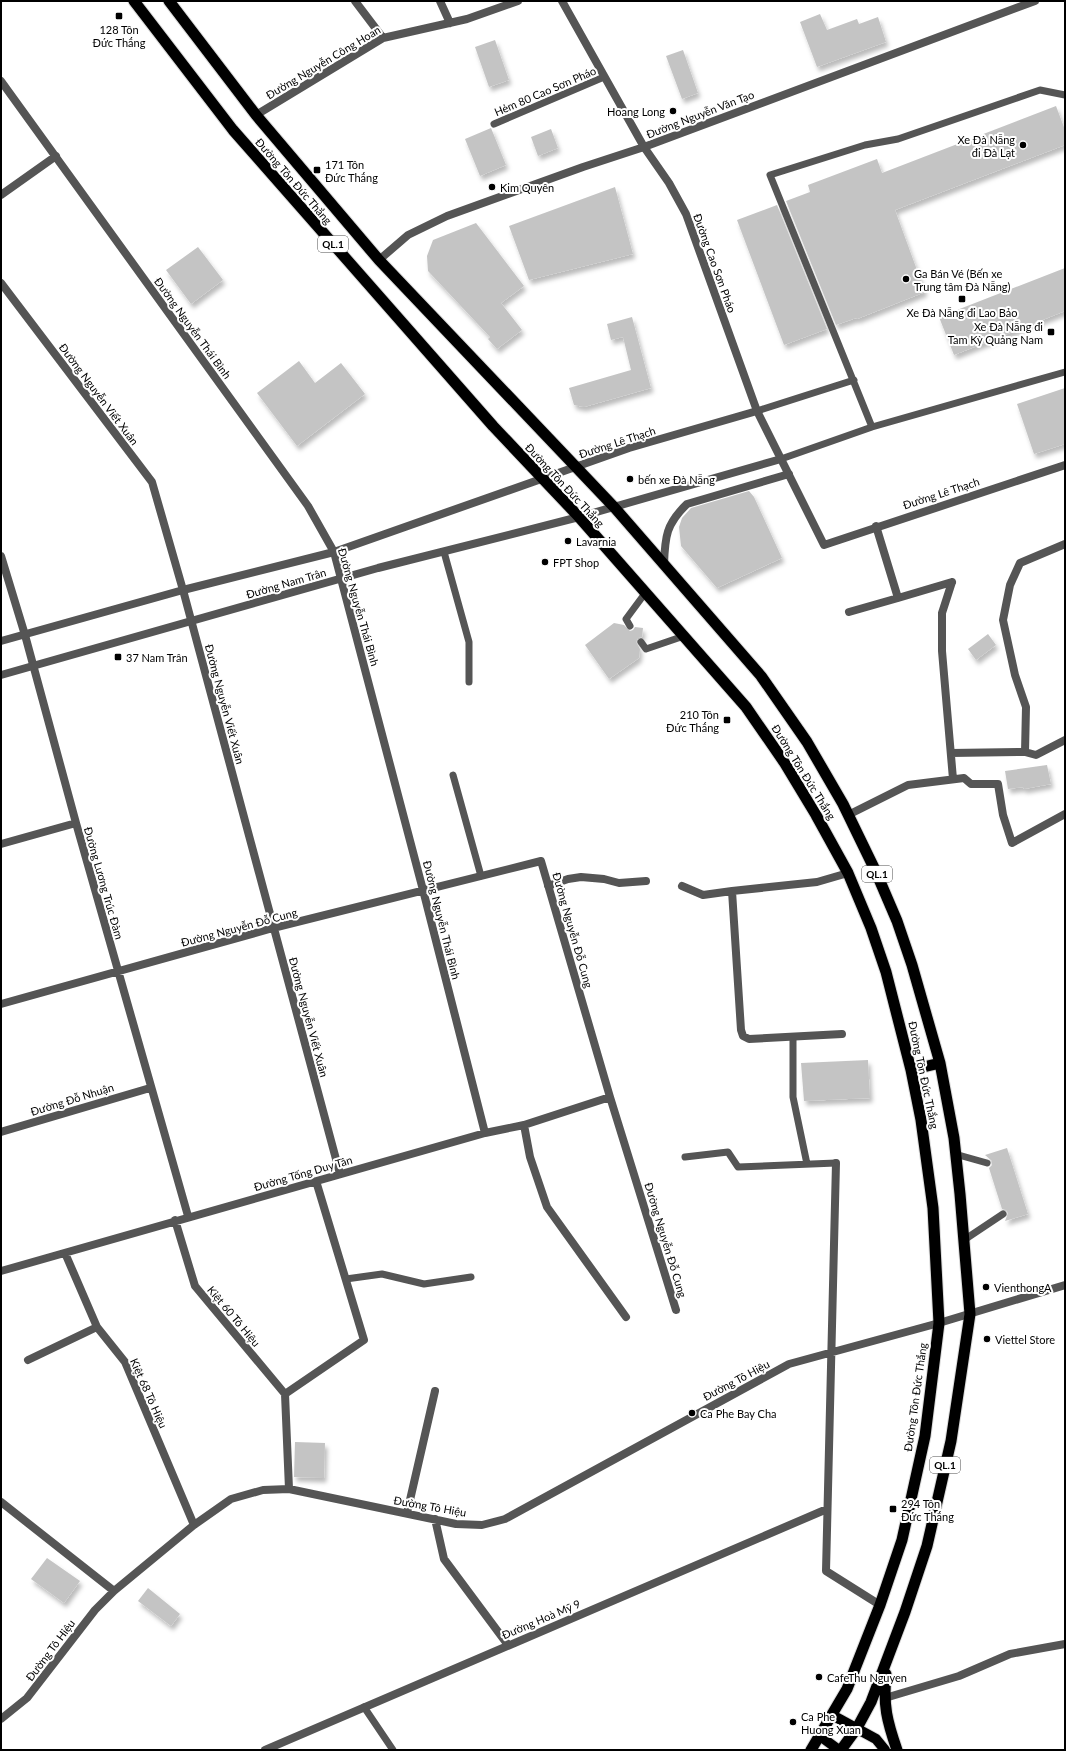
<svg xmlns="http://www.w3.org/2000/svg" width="1066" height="1751" font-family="Lato,sans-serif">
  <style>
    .building { fill: #c4c4c4; filter: url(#shadow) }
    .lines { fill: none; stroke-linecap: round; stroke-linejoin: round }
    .primary-casing { stroke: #dbdbdb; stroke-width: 12 }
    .trunk-casing { stroke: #dbdbdb; stroke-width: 13 }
    .service { stroke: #555; stroke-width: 7 }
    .minor { stroke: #555; stroke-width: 8 }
    .tertiary { stroke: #555; stroke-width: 8 }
    .primary { stroke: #000; stroke-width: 10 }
    .trunk { stroke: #000; stroke-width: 11 }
    .poi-dot { fill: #000; stroke: #fff; stroke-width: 1.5 }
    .labels { text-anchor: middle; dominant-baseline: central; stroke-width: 4; stroke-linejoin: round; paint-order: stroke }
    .shield { fill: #fff; stroke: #4c4c4c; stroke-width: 1 }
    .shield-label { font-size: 10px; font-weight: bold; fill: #000 }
    .poi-label { font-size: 11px; fill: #000; stroke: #fff; text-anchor: start }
    .street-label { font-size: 11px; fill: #000; stroke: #fff }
  </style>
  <defs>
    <filter id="shadow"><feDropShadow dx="2.5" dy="4.5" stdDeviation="2" flood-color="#0004"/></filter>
  </defs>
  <rect width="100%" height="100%" fill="#fff"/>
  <path class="building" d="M820 14 827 30 857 19 859 24 878 17 886 42 817 67 800 22Z
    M495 40 509 80 489 87 475 47Z
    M683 50 698 93 682 99 666 56Z
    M1056 106 1065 130V145L895 210 925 292 857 319 856 318 836 325 786 201 810 192 808 185 877 159 882 173Z
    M491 128 506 165 480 176 465 139Z
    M551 129 558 148 538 156 531 137Z
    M615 187 633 254 529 280 509 226Z
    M777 205 827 329 784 345 737 220Z
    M476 223 524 286 501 303 522 330 497 349 488 339 490 337 428 271 427 256 433 240Z
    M198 247 223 280 191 304 166 270Z
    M1065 268V311L954 355 939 317Z
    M632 317 651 388 584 407 574 405 569 388 631 370 623 337 611 340 607 324Z
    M299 361 315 383 341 363 365 394 297 446 257 393Z
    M1065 388V444L1034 454 1017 404Z
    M749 491 754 497 782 558 717 588 681 546 679 527 682 518 691 508Z
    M614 623 624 625 630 631 633 630 635 627 643 628 642 637 638 638 636 642 640 649 639 658 609 679 585 645Z
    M988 634 996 645 976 660 968 649Z
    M1047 765 1051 784 1024 789 1023 787 1008 789 1005 771Z
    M868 1060 870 1098 804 1101 801 1063Z
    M1007 1148 1028 1214 1005 1221 1008 1213 1006 1210 1002 1209 989 1168 992 1165V1161L985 1155Z
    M295 1442 325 1443 324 1478 294 1477Z
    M47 1558 80 1581 64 1603 31 1579Z
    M148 1588 180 1614 171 1626 138 1601Z"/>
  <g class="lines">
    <defs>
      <path id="primary" d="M832 1715 876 1739 885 1750
        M820 1736 839 1750"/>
      <path id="trunk" d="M134 1 233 130 493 426 579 517 746 707 784 762 816 815 848 873 871 928 886 972 911 1070 921 1120 933 1208 939 1323 925 1436 902 1540 880 1605 847 1689 811 1750
        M169 1 256 115 379 260 614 507 761 676 807 742 843 804 876 872 897 921 912 965 940 1063 954 1138 960 1194 970 1314 951 1441 927 1546 905 1612 871 1702 857 1728 841 1750
        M911 1070 940 1063
        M886 1674C883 1706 887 1721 897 1750"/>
    </defs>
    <use href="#primary" class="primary-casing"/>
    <use href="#trunk" class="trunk-casing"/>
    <path class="service" d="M494 124 604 77
      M757 411 854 380
      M872 427 770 175 865 145 898 139 1040 90 1065 95
      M781 459 872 427 1065 372
      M444 552 469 642V682
      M630 626 626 619 646 592
      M641 642 646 649 684 636
      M453 775 481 876
      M793 1037V1097L807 1164
      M955 1154 987 1163
      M685 1157 728 1152 738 1167 836 1163
      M964 1240 1003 1214
      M346 1279 382 1274 424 1284 471 1277
      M364 1707 393 1750"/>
    <path class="minor" d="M355 1 383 38
      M440 1 450 23
      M1 81 308 506 334 552 423 890 485 1133
      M256 115 383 38 467 19 518 1
      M1 195 56 156
      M379 260 408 235 447 216 583 167 644 147 562 1
      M1 283 152 482 183 590 340 1174
      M876 526 898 598 952 582
      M1 556 25 635 76 823 188 1216
      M952 582 942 613V651L953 779
      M849 612 898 598
      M1025 752 1036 755 1065 740
      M951 753 1025 752 1026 707 1015 675 1003 620 1010 585 1020 563 1065 544
      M848 815 908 785 964 778 971 784H998L1003 815 1012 843 1065 814
      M1 844 76 823
      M548 886 568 879 581 877 604 879 619 883 646 881
      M682 886 703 895 732 891 741 1030 743 1036 749 1039 842 1034
      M732 891 817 882 848 873
      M1 1004 273 928 541 861 610 1097 676 1310
      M524 1125 530 1157 547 1207 626 1317
      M1 1132 150 1088
      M836 1163 826 1571 880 1605
      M175 1220 195 1286 285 1394 289 1489
      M65 1253 97 1327 125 1362 194 1525
      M1 1271 485 1133 524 1125 610 1097
      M28 1360 97 1327
      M285 1394 364 1340 316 1181
      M1 1502 114 1591
      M407 1513 435 1391
      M435 1519 444 1559 508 1645
      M885 1698 959 1676 1010 1654 1065 1644
      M1 1719 27 1698 95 1610 114 1591 194 1525 231 1499 263 1490 289 1489 456 1524 482 1525 505 1519 789 1364 939 1323
      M265 1750 827 1509"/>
    <path class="tertiary" d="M1035 1 644 147 669 183 686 214 757 411 824 545 1065 465
      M664 564C665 537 666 524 687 504L789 474
      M1 641 183 590 334 552 629 448 757 411
      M1 675 378 568 579 517 781 459
      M939 1323 1065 1285"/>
    <use href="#primary" class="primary"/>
    <use href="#trunk" class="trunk"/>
  </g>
  <g class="poi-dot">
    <rect x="115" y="12" width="8" height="8" rx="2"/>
    <circle cx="673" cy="111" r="4"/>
    <circle cx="1023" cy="145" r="4"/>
    <rect x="313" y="166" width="8" height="8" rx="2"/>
    <circle cx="492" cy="187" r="4"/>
    <circle cx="906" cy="279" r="4"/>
    <rect x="958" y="295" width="8" height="8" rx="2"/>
    <rect x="1047" y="328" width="8" height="8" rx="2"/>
    <circle cx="630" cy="479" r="4"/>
    <circle cx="568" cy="541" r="4"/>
    <circle cx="545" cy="562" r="4"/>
    <rect x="114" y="653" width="8" height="8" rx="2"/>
    <rect x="723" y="716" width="8" height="8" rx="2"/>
    <circle cx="986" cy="1287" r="4"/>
    <circle cx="987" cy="1339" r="4"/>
    <circle cx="692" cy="1413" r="4"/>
    <rect x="889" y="1505" width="8" height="8" rx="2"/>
    <circle cx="819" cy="1677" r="4"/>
    <circle cx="793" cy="1722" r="4"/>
  </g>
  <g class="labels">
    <g class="shield">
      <rect x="318" y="236" width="30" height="16" rx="3"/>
      <rect x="862" y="866" width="30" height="16" rx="3"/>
      <rect x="930" y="1457" width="30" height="16" rx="3"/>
    </g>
    <g class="shield-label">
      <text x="333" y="244">QL.1</text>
      <text x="877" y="874">QL.1</text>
      <text x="945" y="1465">QL.1</text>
    </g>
    <g class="poi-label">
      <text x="119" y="29" text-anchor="middle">128 Tôn<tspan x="119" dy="13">Đức Thắng</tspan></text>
      <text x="665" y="111" text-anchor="end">Hoang Long</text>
      <text x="1015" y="139" text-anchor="end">Xe Đà Nẵng<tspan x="1015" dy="13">đi Đà Lạt</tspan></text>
      <text x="325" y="164">171 Tôn<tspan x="325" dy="13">Đức Thắng</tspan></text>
      <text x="500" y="187">Kim Quyên</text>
      <text x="914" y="273">Ga Bán Vé (Bến xe<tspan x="914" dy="13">Trung tâm Đà Nẵng)</tspan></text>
      <text x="962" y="312" text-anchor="middle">Xe Đà Nẵng đi Lao Bảo</text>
      <text x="1043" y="326" text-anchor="end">Xe Đà Nẵng đi<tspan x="1043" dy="13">Tam Kỳ Quảng Nam</tspan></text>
      <text x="638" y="479">bến xe Đà Nẵng</text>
      <text x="576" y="541">Lavarnia</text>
      <text x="553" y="562">FPT Shop</text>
      <text x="126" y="657">37 Nam Trân</text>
      <text x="719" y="714" text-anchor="end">210 Tôn<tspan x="719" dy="13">Đức Thắng</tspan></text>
      <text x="994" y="1287">VienthongA</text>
      <text x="995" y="1339">Viettel Store</text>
      <text x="700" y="1413">Ca Phe Bay Cha</text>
      <text x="901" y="1503">294 Tôn<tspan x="901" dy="13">Đức Thắng</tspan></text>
      <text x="827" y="1677">CafeThu Nguyen</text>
      <text x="801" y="1716">Ca Phe<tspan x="801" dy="13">Huong Xuan</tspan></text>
    </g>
    <g class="street-label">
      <text transform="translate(323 62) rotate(-31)">Đường Nguyễn Công Hoan</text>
      <text transform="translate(545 91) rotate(-23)">Hẻm 80 Cao Sơn Pháo</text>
      <text transform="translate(700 114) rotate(-21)">Đường Nguyễn Văn Tạo</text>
      <text transform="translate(294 181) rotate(49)">Đường Tôn Đức Thắng</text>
      <text transform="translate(715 263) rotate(70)">Đường Cao Sơn Pháo</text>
      <text transform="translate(193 328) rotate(54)">Đường Nguyễn Thái Bình</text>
      <text transform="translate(99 394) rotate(53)">Đường Nguyễn Viết Xuân</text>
      <text transform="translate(617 442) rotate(-18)">Đường Lê Thạch</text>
      <text transform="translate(565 485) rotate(47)">Đường Tôn Đức Thắng</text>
      <text transform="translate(941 493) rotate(-18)">Đường Lê Thạch</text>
      <text transform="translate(286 583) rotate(-16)">Đường Nam Trân</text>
      <text transform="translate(359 607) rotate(74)">Đường Nguyễn Thái Bình</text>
      <text transform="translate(225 704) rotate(75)">Đường Nguyễn Viết Xuân</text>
      <text transform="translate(804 772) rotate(58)">Đường Tôn Đức Thắng</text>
      <text transform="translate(104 883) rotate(74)">Đường Lương Trúc Đàm</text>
      <text transform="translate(442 920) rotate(76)">Đường Nguyễn Thái Bình</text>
      <text transform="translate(239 927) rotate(-15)">Đường Nguyễn Đỗ Cung</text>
      <text transform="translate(573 930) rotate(74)">Đường Nguyễn Đỗ Cung</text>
      <text transform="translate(309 1017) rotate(75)">Đường Nguyễn Viết Xuân</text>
      <text transform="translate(924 1075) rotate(78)">Đường Tôn Đức Thắng</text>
      <text transform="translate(72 1099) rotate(-17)">Đường Đỗ Nhuận</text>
      <text transform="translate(303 1173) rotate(-16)">Đường Tống Duy Tân</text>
      <text transform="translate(666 1240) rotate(73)">Đường Nguyễn Đỗ Cung</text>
      <text transform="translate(234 1316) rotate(50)">Kiệt 60 Tô Hiệu</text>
      <text transform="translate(736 1380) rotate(-28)">Đường Tô Hiệu</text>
      <text transform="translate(149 1393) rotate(66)">Kiệt 68 Tô Hiệu</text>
      <text transform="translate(915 1397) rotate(-82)">Đường Tôn Đức Thắng</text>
      <text transform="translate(430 1506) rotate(10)">Đường Tô Hiệu</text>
      <text transform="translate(541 1619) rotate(-23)">Đường Hoà Mỹ 9</text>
      <text transform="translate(50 1650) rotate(-53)">Đường Tô Hiệu</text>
    </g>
  </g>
  <rect width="1066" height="1751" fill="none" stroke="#000000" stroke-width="4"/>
</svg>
